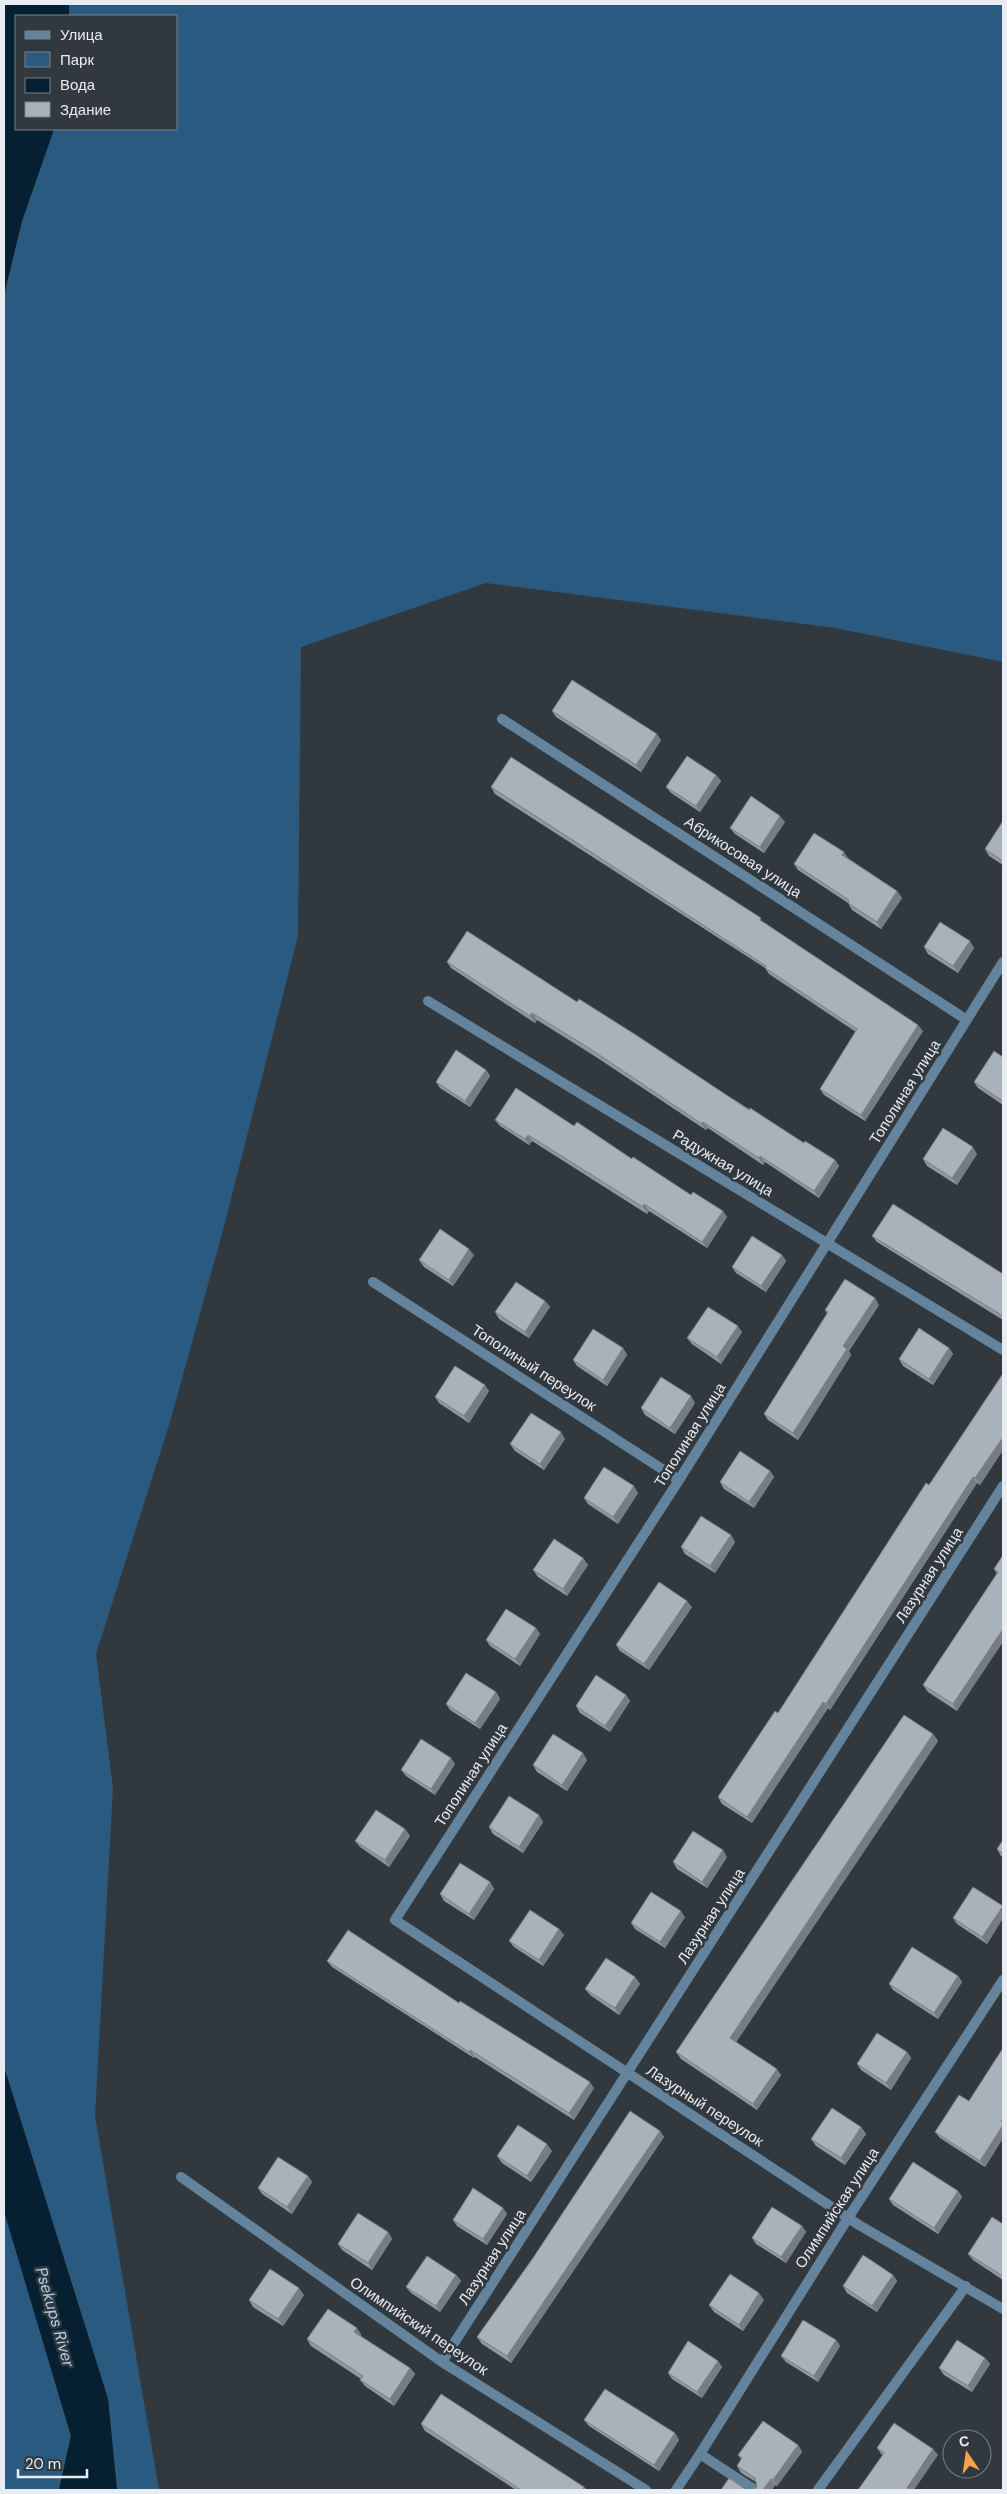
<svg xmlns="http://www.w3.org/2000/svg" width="1007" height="2494" font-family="'DM Sans',sans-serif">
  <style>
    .green { fill: #2a5a7f }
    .water { fill: #061f31 }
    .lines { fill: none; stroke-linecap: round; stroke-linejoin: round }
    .minor { stroke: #64839d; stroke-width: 10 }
    .wall { fill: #9199a0 }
    .shaded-wall { fill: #767d82 }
    .building { fill: #a9b2ba; stroke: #767d82 }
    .labels { text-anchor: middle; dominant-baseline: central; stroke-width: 5; stroke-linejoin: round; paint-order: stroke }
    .street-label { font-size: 15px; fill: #e9edf1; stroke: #31393f }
    .water-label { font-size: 16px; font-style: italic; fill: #abd0ef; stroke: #31393f }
  </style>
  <rect width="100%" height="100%" fill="#31393f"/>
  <path class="green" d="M69 4H1003V662L835 628 486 583 301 647 298 936 222 1234 170 1422 96 1654 113 1788 95 2116 159 2490H117L108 2399 4 2067V295L22 221 54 129H176V16H69Z
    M4 2211 71 2436 59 2490H4Z"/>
  <path class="water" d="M4 4H69V16H16V129H54L22 221 4 295Z
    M4 2067 108 2399 117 2490H59L71 2436 4 2211Z"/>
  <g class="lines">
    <path class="minor" d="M502 719 967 1020
      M1003 962 679 1480 395 1920 859 2225 1003 2309
      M428 1001 1003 1350
      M373 1282 679 1480
      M181 2177 442 2362 646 2490
      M442 2362 1003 1486
      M700 2454 848 2218 1003 1980
      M676 2490 700 2454 755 2490
      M818 2490 966 2286"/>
  </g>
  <path class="wall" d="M552 711 661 740 641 772 556 717Z
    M716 775 721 781 700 812 671 793 666 787Z
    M491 787 765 923 923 1031 865 1121 824 1095 820 1089 856 1032 769 974 765 968 495 794Z
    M1003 821V865L989 856 985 849Z
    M785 822 764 853 735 834 730 828Z
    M848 858 897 891 902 898 881 929 852 910 848 903 798 870 794 864Z
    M924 947 974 948 958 973 928 954Z
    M447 962 577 1002 804 1143 835 1160 839 1166 819 1198 765 1162 763 1165 708 1128 706 1130 593 1055 537 1020 535 1023 451 968Z
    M1003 1057V1105L978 1088 974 1082Z
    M486 1070 490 1076 470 1107 440 1088 436 1082Z
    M495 1120 574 1126 632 1159 727 1217 707 1248 649 1211 647 1214 532 1141 529 1145 500 1126Z
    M977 1154 957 1185 927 1166 923 1159Z
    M872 1236 1003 1274V1320L877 1242Z
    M474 1255 453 1286 424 1267 419 1260Z
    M782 1255 786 1261 766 1292 736 1273 732 1267Z
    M545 1301 550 1307 529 1338 499 1319 495 1312Z
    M879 1305 849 1351 851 1355 798 1440 768 1420 764 1414 827 1314 825 1310Z
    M742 1332 721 1364 692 1344 687 1338Z
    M623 1348 627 1355 607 1386 577 1366 573 1360Z
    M949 1348 953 1354 933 1385 903 1366 899 1359Z
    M1003 1376V1450L980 1485 977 1483 830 1710 828 1708 752 1823 722 1804 718 1797 778 1713 929 1485Z
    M489 1391 469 1423 439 1403 435 1397Z
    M695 1403 675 1434 645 1415 641 1408Z
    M565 1439 544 1470 515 1451 510 1444Z
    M770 1471 774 1477 754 1508 724 1489 720 1482Z
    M638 1493 618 1524 588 1504 584 1498Z
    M731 1535 735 1542 715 1573 685 1554 681 1547Z
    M1003 1555 957 1711 928 1692 923 1685 997 1574 994 1569Z
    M583 1558 588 1565 567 1596 538 1577 533 1570Z
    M692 1607 649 1670 620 1651 616 1645Z
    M536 1628 540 1634 520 1666 490 1646 486 1640Z
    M496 1692 500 1699 480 1729 450 1710 446 1704Z
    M626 1695 630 1701 610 1732 580 1713 576 1706Z
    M933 1734 938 1741 736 2042 781 2075 757 2110 681 2059 676 2052Z
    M587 1760 567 1791 537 1772 533 1765Z
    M455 1764 435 1795 406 1776 401 1770Z
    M539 1815 543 1822 523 1853 493 1834 489 1827Z
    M405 1829 410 1836 389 1867 360 1847 355 1841Z
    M1003 1840V1857L1001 1856 997 1849Z
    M727 1857 707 1888 677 1869 673 1862Z
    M490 1882 494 1889 474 1920 444 1901 440 1894Z
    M1003 1906V1918L987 1944 957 1924 953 1918Z
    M685 1917 665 1948 635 1929 631 1923Z
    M559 1929 564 1935 543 1966 514 1947 509 1941Z
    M327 1961 594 2088 574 2120 475 2057 474 2058 332 1967Z
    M958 1976 962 1982 938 2019 893 1990 889 1984Z
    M635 1977 640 1984 619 2015 590 1995 585 1989Z
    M1003 2048V2138L985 2167 940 2138 935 2132 969 2101Z
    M907 2052 911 2058 891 2090 861 2070 857 2064Z
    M861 2127 866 2134 845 2165 816 2146 811 2139Z
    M660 2131 664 2137 511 2363 482 2344 477 2337Z
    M552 2151 531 2182 502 2163 497 2156Z
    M308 2176 312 2182 292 2214 262 2194 258 2188Z
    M958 2191 962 2197 938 2234 893 2205 889 2199Z
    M503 2208 507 2214 487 2245 457 2226 453 2220Z
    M1003 2224V2280L973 2260 968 2254Z
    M802 2226 806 2232 786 2263 756 2244 752 2238Z
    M388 2232 392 2239 372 2270 342 2250 338 2244Z
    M456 2275 461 2281 440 2312 411 2293 406 2287Z
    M893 2275 897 2281 877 2312 847 2293 843 2286Z
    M304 2295 283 2326 253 2307 249 2300Z
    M764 2300 743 2331 714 2312 709 2305Z
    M361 2334V2336L410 2368 415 2374 394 2406 365 2386 360 2380 361 2379 311 2346 307 2339Z
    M836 2340 840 2346 818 2382 786 2362 781 2356Z
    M985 2358 990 2364 972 2392 944 2375 939 2368Z
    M718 2361 722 2367 702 2398 672 2379 668 2373Z
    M584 2420 675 2433 679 2440 659 2471 589 2426Z
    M421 2424 584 2487 587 2490H516L425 2431Z
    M798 2445 802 2452 777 2486 775 2485 772 2490H721H753L757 2487 756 2482 741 2473 737 2466 741 2459 738 2455Z
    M877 2448 933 2449 938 2455H882Z"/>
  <path class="shaded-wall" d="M657 734 661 740 641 772 636 765Z
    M716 775 721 781 700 812 696 806Z
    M780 816 785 822 764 853 760 847Z
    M844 852 848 858 846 861 842 855Z
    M897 891 902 898 881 929 877 922Z
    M970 941 974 948 958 973 953 966Z
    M532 1013 537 1020 535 1023 530 1016Z
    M918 1025 923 1031 865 1121 861 1115Z
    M486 1070 490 1076 470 1107 465 1101Z
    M703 1122 708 1128 706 1130 702 1124Z
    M528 1135 532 1141 529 1145 525 1139Z
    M973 1147 977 1154 957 1185 952 1178Z
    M760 1156 765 1162 763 1165 759 1158Z
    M835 1160 839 1166 819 1198 814 1191Z
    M644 1204 649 1211 647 1214 643 1207Z
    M723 1211 727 1217 707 1248 702 1242Z
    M469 1249 474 1255 453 1286 449 1280Z
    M782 1255 786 1261 766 1292 761 1286Z
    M875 1298 879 1305 849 1351 851 1355 798 1440 793 1433 843 1346Z
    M545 1301 550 1307 529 1338 525 1332Z
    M738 1326 742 1332 721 1364 717 1357Z
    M623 1348 627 1355 607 1386 603 1380Z
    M949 1348 953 1354 933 1385 929 1379Z
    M485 1385 489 1391 469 1423 464 1416Z
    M691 1396 695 1403 675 1434 670 1428Z
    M561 1432 565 1439 544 1470 540 1464Z
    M1003 1437V1450L980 1485 975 1478Z
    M770 1471 774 1477 754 1508 749 1502Z
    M973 1477 977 1483 830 1710 826 1704Z
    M634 1486 638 1493 618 1524 613 1517Z
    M731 1535 735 1542 715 1573 710 1566Z
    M583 1558 588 1565 567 1596 563 1589Z
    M687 1601 692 1607 649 1670 644 1664Z
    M536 1628 540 1634 520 1666 515 1659Z
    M1003 1629V1642L957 1711 953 1704Z
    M496 1692 500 1699 480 1729 475 1723Z
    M626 1695 630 1701 610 1732 605 1726Z
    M823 1702 828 1708 752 1823 747 1817Z
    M933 1734 938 1741 735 2044 730 2038Z
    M583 1753 587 1760 567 1791 562 1785Z
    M451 1758 455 1764 435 1795 431 1789Z
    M539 1815 543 1822 523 1853 519 1847Z
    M405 1829 410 1836 389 1867 385 1860Z
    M723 1850 727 1857 707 1888 702 1882Z
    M490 1882 494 1889 474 1920 469 1914Z
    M1003 1906V1918L987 1944 982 1937Z
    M681 1911 685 1917 665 1948 660 1942Z
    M559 1929 564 1935 543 1966 539 1960Z
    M958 1976 962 1982 938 2019 934 2013Z
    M635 1977 640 1984 619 2015 615 2008Z
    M470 2050 475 2057 474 2058 469 2052Z
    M907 2052 911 2058 891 2090 886 2083Z
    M777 2069 781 2075 757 2110 753 2104Z
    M590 2082 594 2088 574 2120 569 2113Z
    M1003 2125V2138L985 2167 980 2161Z
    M861 2127 866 2134 845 2165 841 2158Z
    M660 2131 664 2137 511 2363 507 2356Z
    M547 2144 552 2151 531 2182 527 2176Z
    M308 2176 312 2182 292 2214 287 2207Z
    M958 2191 962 2197 938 2234 934 2228Z
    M503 2208 507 2214 487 2245 483 2239Z
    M802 2226 806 2232 786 2263 781 2257Z
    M388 2232 392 2239 372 2270 368 2263Z
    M456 2275 461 2281 440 2312 436 2306Z
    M893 2275 897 2281 877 2312 872 2306Z
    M299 2288 304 2295 283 2326 278 2319Z
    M759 2293 764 2300 743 2331 739 2325Z
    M357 2328 361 2334 359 2338 354 2332Z
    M836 2340 840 2346 818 2382 814 2376Z
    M985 2358 990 2364 972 2392 968 2386Z
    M718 2361 722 2367 702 2398 697 2392Z
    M410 2368 415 2374 394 2406 390 2399Z
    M675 2433 679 2440 659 2471 654 2465Z
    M798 2445 802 2452 777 2486 773 2480Z
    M933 2449 938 2455 914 2490H909L907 2488Z
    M771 2479 775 2485 772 2490H763Z"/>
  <path class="building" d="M572 680 657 734 636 765 552 711Z
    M687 756 716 775 696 806 666 787Z
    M511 757 761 918 760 920 918 1025 861 1115 820 1089 857 1029 765 968 766 966 491 787Z
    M751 796 780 816 760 847 730 828Z
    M1003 821V861L985 849Z
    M814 833 844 852 842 855 897 891 877 922 848 903 849 900 794 864Z
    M940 922 970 941 953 966 924 947Z
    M467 931 577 1002 579 999 636 1035 749 1110 750 1108 804 1143 805 1141 835 1160 814 1191 760 1156 759 1158 703 1122 702 1124 589 1048 532 1013 530 1016 447 962Z
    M456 1050 486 1070 465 1101 436 1082Z
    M994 1051 1003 1057V1101L974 1082Z
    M516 1088 574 1126 577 1122 632 1159 633 1157 691 1195 693 1192 723 1211 702 1242 644 1204 643 1207 528 1135 525 1139 495 1120Z
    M943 1128 973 1147 952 1178 923 1159Z
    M893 1204 1003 1274V1316L872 1236Z
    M440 1229 469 1249 449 1280 419 1260Z
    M752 1236 782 1255 761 1286 732 1267Z
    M845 1279 875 1298 843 1346 847 1349 793 1433 764 1414 828 1312 825 1310Z
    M516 1282 545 1301 525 1332 495 1312Z
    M708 1307 738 1326 717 1357 687 1338Z
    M919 1328 949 1348 929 1379 899 1359Z
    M593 1329 623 1348 603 1380 573 1360Z
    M455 1366 485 1385 464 1416 435 1397Z
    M1002 1375 1003 1376V1437L975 1478 973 1477 826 1704 823 1702 747 1817 718 1797 775 1711 778 1713 926 1483 929 1485Z
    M661 1377 691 1396 670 1428 641 1408Z
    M531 1413 561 1432 540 1464 510 1444Z
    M740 1451 770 1471 749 1502 720 1482Z
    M604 1467 634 1486 613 1517 584 1498Z
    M701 1516 731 1535 710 1566 681 1547Z
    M554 1539 583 1558 563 1589 533 1570Z
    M1003 1555V1629L953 1704 923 1685 998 1572 994 1569Z
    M659 1582 687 1601 644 1664 616 1645Z
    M506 1609 536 1628 515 1659 486 1640Z
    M466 1673 496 1692 475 1723 446 1704Z
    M596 1675 626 1695 605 1726 576 1706Z
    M904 1715 933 1734 730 2038 777 2069 753 2104 676 2052Z
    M553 1734 583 1753 562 1785 533 1765Z
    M421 1739 451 1758 431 1789 401 1770Z
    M509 1796 539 1815 519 1847 489 1827Z
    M376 1810 405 1829 385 1860 355 1841Z
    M693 1831 723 1850 702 1882 673 1862Z
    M1003 1840V1854L997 1849Z
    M460 1863 490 1882 469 1914 440 1894Z
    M973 1887 1003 1906 982 1937 953 1918Z
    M651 1892 681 1911 660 1942 631 1923Z
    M530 1910 559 1929 539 1960 509 1941Z
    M348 1930 459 2003 460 2001 590 2082 569 2113 470 2050 469 2052 327 1961Z
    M912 1947 958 1976 934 2013 889 1984Z
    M606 1958 635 1977 615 2008 585 1989Z
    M877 2033 907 2052 886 2083 857 2064Z
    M1003 2048V2118L1001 2121 1003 2123V2125L980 2161 935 2132 959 2095 969 2101Z
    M832 2108 861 2127 841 2158 811 2139Z
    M630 2111 660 2131 507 2356 477 2337 533 2258Z
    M518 2125 547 2144 527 2176 497 2156Z
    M278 2157 308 2176 287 2207 258 2188Z
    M913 2162 958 2191 934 2228 889 2199Z
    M473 2188 503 2208 483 2239 453 2220Z
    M772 2207 802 2226 781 2257 752 2238Z
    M358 2213 388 2232 368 2263 338 2244Z
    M992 2217 1003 2224V2276L968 2254Z
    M863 2255 893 2275 872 2306 843 2286Z
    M427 2256 456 2275 436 2306 406 2287Z
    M270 2269 299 2288 278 2319 249 2300Z
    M730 2274 759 2293 739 2325 709 2305Z
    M328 2309 357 2328 354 2332 410 2368 390 2399 360 2380 363 2376 307 2339Z
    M803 2320 836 2340 814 2376 781 2356Z
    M957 2340 985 2358 968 2386 939 2368Z
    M688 2341 718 2361 697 2392 668 2373Z
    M605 2389 675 2433 654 2465 584 2420Z
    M441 2394 584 2487 582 2490H521L421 2424Z
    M763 2421 798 2445 773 2480 771 2479 763 2490H721L729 2478 747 2490H753L757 2487 755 2478 737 2466 742 2458 738 2455Z
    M894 2423 933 2449 907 2488 911 2490H858L884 2453 877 2448Z"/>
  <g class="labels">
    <g class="street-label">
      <text transform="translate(743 857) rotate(33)">Абрикосовая улица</text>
      <text transform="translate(905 1092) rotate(-58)">Тополиная улица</text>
      <text transform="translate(723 1163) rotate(31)">Радужная улица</text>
      <text transform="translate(534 1368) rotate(33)">Тополиный переулок</text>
      <text transform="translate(690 1435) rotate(-58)">Тополиная улица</text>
      <text transform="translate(929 1575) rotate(-57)">Лазурная улица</text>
      <text transform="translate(471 1775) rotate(-57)">Тополиная улица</text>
      <text transform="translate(711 1916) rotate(-57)">Лазурная улица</text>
      <text transform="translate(705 2106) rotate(33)">Лазурный переулок</text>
      <text transform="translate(837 2208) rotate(-57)">Олимпийская улица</text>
      <text transform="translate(492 2257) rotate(-57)">Лазурная улица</text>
      <text transform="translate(419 2326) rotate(34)">Олимпийский переулок</text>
    </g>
    <g class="water-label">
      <text transform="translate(55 2317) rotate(74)">Psekups River</text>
    </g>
  </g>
  <rect width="1007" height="2494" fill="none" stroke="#e9edf1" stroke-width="10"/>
  <rect x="15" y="15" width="162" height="115" fill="#31393f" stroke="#7b8186"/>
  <rect x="25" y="31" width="25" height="8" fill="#64839d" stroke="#7b8186"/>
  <text x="60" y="40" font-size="15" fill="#e9edf1">Улица</text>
  <rect x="25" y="52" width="25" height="15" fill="#2a5a7f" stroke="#7b8186"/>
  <text x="60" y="65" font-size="15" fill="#e9edf1">Парк</text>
  <rect x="25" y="78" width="25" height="15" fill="#061f31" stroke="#7b8186"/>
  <text x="60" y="90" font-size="15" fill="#e9edf1">Вода</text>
  <rect x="25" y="102" width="25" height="15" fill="#a9b2ba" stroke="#7b8186"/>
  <text x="60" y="115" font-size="15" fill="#e9edf1">Здание</text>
  <g transform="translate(967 2454) rotate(347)"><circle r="24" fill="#31393f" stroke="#7b8186"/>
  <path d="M0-4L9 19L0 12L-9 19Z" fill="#f7a149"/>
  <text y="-8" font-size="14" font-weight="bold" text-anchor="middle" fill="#e9edf1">С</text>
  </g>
  <path d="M18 2469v8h69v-8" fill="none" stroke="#e9edf1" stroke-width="2.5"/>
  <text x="25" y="2469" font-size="15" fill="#e9edf1" stroke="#31393f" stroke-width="4" paint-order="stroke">20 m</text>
</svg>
